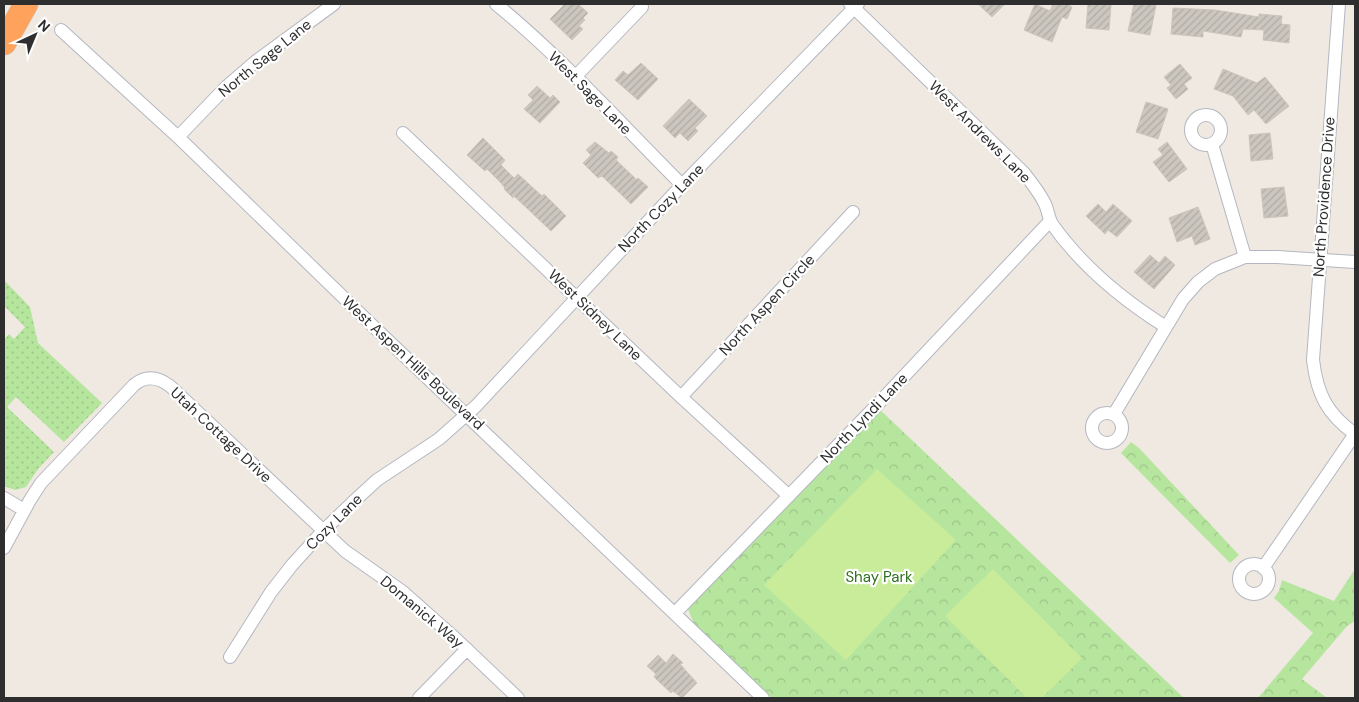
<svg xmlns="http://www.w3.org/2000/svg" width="1359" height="702" font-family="'DM Sans',sans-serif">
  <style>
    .grass { fill: url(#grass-dots) }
    .park { fill: url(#park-crowns) }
    .pitch { fill: #c9ec9a }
    .building { fill: url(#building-hatch); stroke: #cbc5ba }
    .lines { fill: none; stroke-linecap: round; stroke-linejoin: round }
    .street-casing { stroke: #b4b7c1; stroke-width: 14 }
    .highway-casing { stroke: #c9c9c9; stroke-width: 25 }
    .street { stroke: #fff; stroke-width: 12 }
    .highway { stroke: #ffa35c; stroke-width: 24 }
    .labels { text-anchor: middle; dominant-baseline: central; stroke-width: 4.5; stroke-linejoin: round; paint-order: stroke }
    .street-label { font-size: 15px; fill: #2e2e2e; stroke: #fff }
    .park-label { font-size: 15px; fill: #2c6e1b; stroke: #fff }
  </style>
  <defs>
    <pattern id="grass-dots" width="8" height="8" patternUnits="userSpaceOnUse" patternTransform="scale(1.25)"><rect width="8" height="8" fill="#b6e59e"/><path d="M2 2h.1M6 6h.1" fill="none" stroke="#9dc588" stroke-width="1.8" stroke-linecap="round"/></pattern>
    <pattern id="park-crowns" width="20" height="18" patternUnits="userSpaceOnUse" patternTransform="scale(1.25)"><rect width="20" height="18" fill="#b6e59e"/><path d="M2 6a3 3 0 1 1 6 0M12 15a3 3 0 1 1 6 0" fill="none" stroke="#9dc588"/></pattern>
    <pattern id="building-hatch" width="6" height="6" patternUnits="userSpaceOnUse" patternTransform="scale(1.25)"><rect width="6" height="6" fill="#cbc7bf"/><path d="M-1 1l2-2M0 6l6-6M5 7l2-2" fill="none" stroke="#afaba4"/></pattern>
  </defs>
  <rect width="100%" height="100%" fill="#efe9e1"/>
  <path class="grass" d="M4 280 30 307 38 343 102 403 64 442 16 397 7 407 54 452 38 469 26 487 15 490 4 486V340L9 334 14 339 25 327 4 306Z"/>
  <path class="park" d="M876 406 1184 698H772L695 626 685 602Z
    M1131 442 1139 448 1239 555 1230 563 1121 453Z
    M1355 569V621L1347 626 1302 679 1327 698H1258L1313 633 1274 598 1279 591 1282 580 1334 601Z"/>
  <path class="pitch" d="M877 469 956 540 846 660 764 585Z
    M993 569 1082 658 1042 698H1027L945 616Z"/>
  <path class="building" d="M565 4H578L588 13 583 18 585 20 579 26 583 29 572 40 550 19Z
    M978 4H1005L992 17Z
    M1035 4 1050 11 1053 4H1066L1072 7 1067 19 1062 17 1052 42 1024 30Z
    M1088 4 1111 5 1109 30 1086 28Z
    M1134 4 1156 5 1150 35 1128 31Z
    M1173 8 1215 10 1259 17V14L1282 16 1281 24 1290 25 1289 43 1263 40 1264 30 1243 29 1241 37 1203 31V37L1171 34Z
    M641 63 658 79 638 100 615 80 623 71 628 75Z
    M1180 64 1192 78 1184 84 1188 89 1176 99 1167 88 1171 85 1164 77Z
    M1223 69 1257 83 1265 77 1289 106 1266 124 1254 110 1248 115 1233 96 1214 89Z
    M537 86 550 98 553 95 560 102 540 123 524 109 533 100 528 95Z
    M689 99 707 116 695 128 698 131 688 141 680 133 675 138 663 126Z
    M1146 102 1168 109 1158 139 1136 132Z
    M1270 133 1273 159 1251 161 1249 135Z
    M483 138 505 160 501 165 514 178 518 174 542 196 544 194 566 216 551 231 514 196 513 198 504 189 505 188 500 182 487 169 485 171 467 155Z
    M595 142 609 153 611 151 618 157 616 160 637 180 638 178 648 187 631 204 602 176 598 178 583 163 591 155 586 150Z
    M1167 142 1187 169 1169 182 1153 162 1163 155 1158 149Z
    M1284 187 1288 216 1264 218 1261 189Z
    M1098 204 1106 212 1113 204 1132 221 1117 237 1108 230 1105 234 1086 216Z
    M1198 207 1210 239 1195 245 1192 236 1177 242 1169 218Z
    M1150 255 1159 263 1165 256 1175 265 1154 289 1134 272Z
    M673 654 683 663 680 664 697 683 682 698 673 691 671 693 654 677 656 674 647 666 658 655 666 663Z"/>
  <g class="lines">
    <defs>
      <path id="street" d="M496 4C563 59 621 124 682 185
        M850 4 1024 173C1031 182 1039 192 1044 202 1048 209 1048 217 1052 224 1081 265 1123 300 1166 327
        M1339 4 1313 360C1317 394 1327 414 1355 434
        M61 30 178 137 375 328 763 698
        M575 77 642 7
        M1191 130a15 15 0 1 1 30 0a15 15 0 1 1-30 0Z
        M403 133 681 397 789 496
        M178 137 226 87 255 62 334 4
        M1212 144 1245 257
        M681 397 853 212
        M1092 428a15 15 0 1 1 30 0a15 15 0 1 1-30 0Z
        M1114 414 1183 299 1198 282 1215 269 1245 257H1277L1355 262
        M4 498 24 510
        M4 548 30 500 41 483 134 385C146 375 158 377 170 386L345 551 403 592 456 639 518 698
        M1239 579a15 15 0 1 1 30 0a15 15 0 1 1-30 0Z
        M1263 568 1355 434
        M675 613 876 406 1050 221
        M230 657 271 592 292 565 323 531 352 503 377 480 439 439 476 406 682 185 858 4
        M419 698 467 649"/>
      <path id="highway" d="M4 43 26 4"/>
    </defs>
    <use href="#street" class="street-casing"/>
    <use href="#highway" class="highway-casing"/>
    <use href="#street" class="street"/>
    <use href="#highway" class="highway"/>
  </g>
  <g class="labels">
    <g class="street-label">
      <text transform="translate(265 58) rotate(-39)">North Sage Lane</text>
      <text transform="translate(590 93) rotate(45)">West Sage Lane</text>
      <text transform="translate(980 132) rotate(45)">West Andrews Lane</text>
      <text transform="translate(1324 197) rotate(-86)">North Providence Drive</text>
      <text transform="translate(661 208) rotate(-46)">North Cozy Lane</text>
      <text transform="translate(767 305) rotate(-47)">North Aspen Circle</text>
      <text transform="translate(595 315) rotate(44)">West Sidney Lane</text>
      <text transform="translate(413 363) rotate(43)">West Aspen Hills Boulevard</text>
      <text transform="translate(864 418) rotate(-46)">North Lyndi Lane</text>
      <text transform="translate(221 435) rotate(43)">Utah Cottage Drive</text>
      <text transform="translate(334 522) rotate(-45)">Cozy Lane</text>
      <text transform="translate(422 612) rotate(40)">Domanick Way</text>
    </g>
    <g class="park-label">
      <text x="879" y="577">Shay Park</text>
    </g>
  </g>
  <rect width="1359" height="702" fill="none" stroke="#2e2e2e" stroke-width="10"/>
  <g transform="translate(35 35) rotate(44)" stroke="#ffffff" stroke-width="4" paint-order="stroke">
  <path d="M0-4L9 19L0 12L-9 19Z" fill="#2e2e2e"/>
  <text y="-8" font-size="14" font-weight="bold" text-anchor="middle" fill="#2e2e2e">N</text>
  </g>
</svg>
